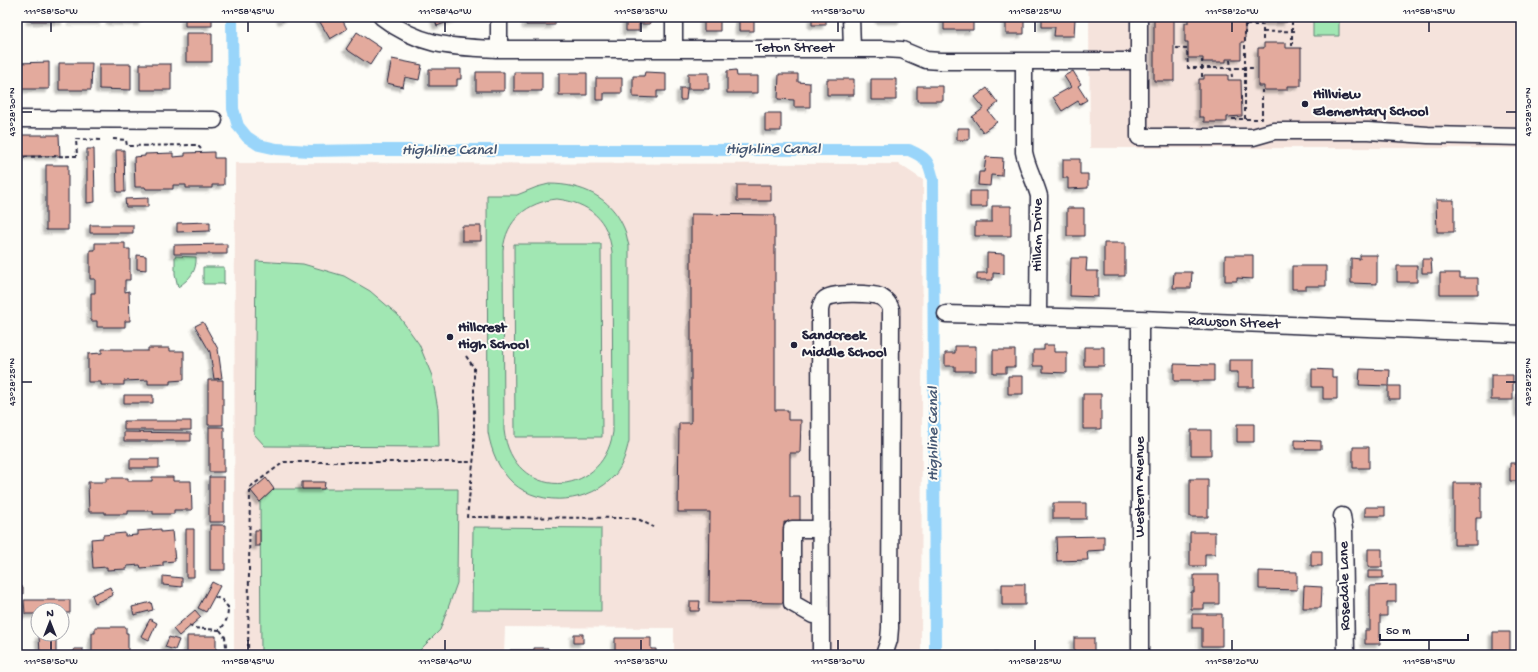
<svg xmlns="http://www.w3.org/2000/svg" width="1538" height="672" font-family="'Gochi Hand',sans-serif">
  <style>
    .built { fill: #f5e3dc }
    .green { fill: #a1e7b3; stroke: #628477; fill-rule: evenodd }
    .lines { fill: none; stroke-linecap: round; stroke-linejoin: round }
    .canal { stroke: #99d5fa; stroke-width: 12 }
    .building { fill: #e3aa9d; stroke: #22223b; filter: url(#shadow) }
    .minor-casing { stroke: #22223b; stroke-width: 19 }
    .path { stroke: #22223b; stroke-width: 2; stroke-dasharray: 4 3; stroke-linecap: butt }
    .minor { stroke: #fdfcf7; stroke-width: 16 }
    .ticks { fill: none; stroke: #22223b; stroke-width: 1.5 }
    .poi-dot { fill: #22223b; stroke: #fdfcf7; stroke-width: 1.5 }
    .labels { text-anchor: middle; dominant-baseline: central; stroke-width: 4; stroke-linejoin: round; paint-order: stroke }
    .street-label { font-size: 15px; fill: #22223b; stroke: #fdfcf7 }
    .poi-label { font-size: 15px; font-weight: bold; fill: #22223b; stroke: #fdfcf7; text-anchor: start }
    .water-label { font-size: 16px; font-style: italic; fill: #465874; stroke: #fdfcf7 }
    .neatline { fill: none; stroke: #22223b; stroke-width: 1.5 }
    .ticks-label { font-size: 10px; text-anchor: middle; fill: #22223b }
  </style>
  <defs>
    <filter id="shadow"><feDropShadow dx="-3.5" dy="3.5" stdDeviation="1" flood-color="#0004"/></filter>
  </defs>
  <rect width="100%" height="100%" fill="#fdfcf7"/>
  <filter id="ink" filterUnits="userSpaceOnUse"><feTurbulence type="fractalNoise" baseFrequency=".025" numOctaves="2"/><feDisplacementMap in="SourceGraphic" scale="8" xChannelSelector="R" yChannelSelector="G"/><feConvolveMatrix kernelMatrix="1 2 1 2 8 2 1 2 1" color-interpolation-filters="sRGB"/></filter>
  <g filter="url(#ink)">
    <path class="built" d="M1089 17H1521V148H1090Z
      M235 163 899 164 923 180 921 655H674V628L505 627 504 655H234Z"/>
    <path class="green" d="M1313 17H1339V36H1313Z
      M549 184C582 184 611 197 624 228 627 234 627 240 629 246V441C626 453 623 465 615 475 591 503 541 508 513 483 499 470 491 451 488 432L487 195H517L537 187ZM557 199C589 203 608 218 612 252L613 432C602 501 512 501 504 430L503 250C506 220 527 202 557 199Z
      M514 244H601L602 437H515Z
      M175 256 196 257C197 271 190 279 178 287L175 274Z
      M256 261 303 264 344 276 370 291 398 315 419 344 432 376 438 409 439 447 265 446 254 434Z
      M203 267H224V284H203Z
      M274 489H458L457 583 440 630 415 655H261L260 502Z
      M473 527 601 528V611L472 610Z"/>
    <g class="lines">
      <path class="canal" d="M232 17 233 109 238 126 247 137 259 145 277 149 310 151 371 150H909C927 158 929 161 933 180L935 655"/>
    </g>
    <path class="building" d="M30 17H65V21H30Z
      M71 17H103V21H71Z
      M110 17H142V22L110 21Z
      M185 17H212V26H185Z
      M280 17H290L282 21Z
      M317 17H341L347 29 330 39Z
      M434 17H460L437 26Z
      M526 17H555V25H526Z
      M634 17H650V24H639V31H626V19H634Z
      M704 17H720V31H704Z
      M739 17H754V31H739Z
      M812 17H826V25H812Z
      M879 17H902V20H879Z
      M944 17H973V30H944Z
      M1006 17H1024V34H1006Z
      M1042 17 1075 19 1074 36H1054L1055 27H1042Z
      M1154 17H1174V81H1154Z
      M1188 17H1242V23H1245V42H1241V59H1226V62H1203V58H1188V42H1185V23H1188Z
      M1259 17H1287V22H1264V17Z
      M357 32 381 48 370 65 346 49Z
      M186 33H212V62H186Z
      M1264 43H1286V48H1301V86H1287V90H1264V86H1258V48H1264Z
      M392 59 422 65 419 80 405 77 403 87 387 83Z
      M49 62V89H17V63Z
      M59 63H92L91 90H59Z
      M99 64H131V90L99 89Z
      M140 64H171V90H140Z
      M429 69H461V79H457V86H429Z
      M736 70 737 76H758V93H727V71Z
      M1073 71 1081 84 1078 86 1087 100 1080 104 1078 101 1062 111 1053 97 1071 87 1064 76Z
      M476 72H504V91H476Z
      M514 72H542V91H514Z
      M645 72 666 73V91H657V98L633 97V76H644Z
      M559 73H587V95H559Z
      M688 73H709V89H687L686 100H680V88H688Z
      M779 74H798V82L810 83V107H794V100L778 99Z
      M1204 75H1228V80H1241L1242 116 1227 117V122H1204V117H1199V79H1204Z
      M596 78H622V93H604V100H596Z
      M827 79H854V95H827Z
      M871 79H896V100H871Z
      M917 86H943V101H917Z
      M987 88 998 103 988 111 997 122 983 132 972 117 984 108 975 97Z
      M765 113H781V131H765Z
      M957 128H969V140H957Z
      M17 135H59L60 156H17Z
      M87 149H94L95 202 87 203Z
      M116 150H124L125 192H117Z
      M214 152V158H224V185H212V188H186V185H173V189H146L145 187H135L134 157 145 156V154L173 153V157L185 156V153Z
      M986 157 1003 158 1002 176 991 175 990 186 978 185 979 172H984Z
      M1063 159H1080V174H1088V188L1068 189V178H1063Z
      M46 165H68V230H46Z
      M737 185H771V201H737Z
      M970 191H987V207H970Z
      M148 198V207H126L125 199Z
      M1436 200H1454V232H1437Z
      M992 206H1011V236H975V222H992Z
      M1067 208H1084V236H1067Z
      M691 214 775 215V410H788V420H801L800 453H790V497H800V523L784 522V603L709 602 710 512H678L679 423H691Z
      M210 222V231L177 232V223Z
      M90 225H133V233H90Z
      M462 226H481V241H462Z
      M95 243H125V249H130V280H125V292L129 291 130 321H125V327H97V321H91V293H95V279H90V250H95Z
      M1104 243H1125V276H1104Z
      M227 244V254H174V245Z
      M987 253 1004 254V274L993 273V280H977V273H987Z
      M137 255 146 256V270L137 269Z
      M1225 255H1253V279L1237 278V281H1225Z
      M1360 255H1377V284L1351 283V258L1360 259Z
      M1071 258H1087L1086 271H1098V297L1070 296Z
      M1422 259H1431L1432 273H1422Z
      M1292 266H1326V286H1306V289H1292Z
      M1397 266H1417V282H1397Z
      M1174 272H1192L1191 288H1173Z
      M1440 273H1460V278H1478V294H1440Z
      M203 322 218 349 222 378 214 379 210 352 195 326Z
      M1044 345H1054V352H1067V373L1043 372V366H1033V350H1044Z
      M955 346H976V371H955V366H945V353H955Z
      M1084 347H1104V366H1084Z
      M148 348H170V351H184V380L170 381V384H148V380L124 381V385H101V382H88V354L102 353V349H123V351H148Z
      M993 350H1015V367H1006V373H993Z
      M1229 360H1254V387H1238V372H1229Z
      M1174 364 1214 365V381H1174Z
      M1312 369 1332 370V377H1337V399H1323V387H1312Z
      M1360 369 1390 370 1389 386H1400V399H1388V386L1359 385Z
      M1491 375H1513V400H1491Z
      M1008 376H1023V394H1008Z
      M208 380H223V425H208Z
      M1083 394H1101V429H1083Z
      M1517 394H1521V413H1518Z
      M124 395H153V403H124Z
      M124 421H191V430H124Z
      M1237 424H1254V442H1237Z
      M209 427H224V472H209Z
      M1191 430H1211V455H1191Z
      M124 432 191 433V441H124Z
      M1295 440 1321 441V449H1295Z
      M1353 447H1369V468H1353Z
      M130 459H159V468H130Z
      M1510 463H1521V481H1510Z
      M152 477H173V481H191L192 510H174V514H153V511H128V514H105V512H89L88 482H106V478H128V481H152Z
      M209 477H224V522H209Z
      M266 478 274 489 260 502 251 491Z
      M1190 479H1208V517H1190Z
      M302 482H325L324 489H302Z
      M1454 483H1481V518H1476V545H1454Z
      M1053 503H1086V519H1053Z
      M1365 507H1385V516H1365Z
      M210 525H225V570H210Z
      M161 529V532L172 531 175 561 163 562V566L141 568 140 565 127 566V569L107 570V567L93 568 91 539 103 538V535L125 533V536L137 535V531Z
      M186 529H194V577H186Z
      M255 530H260V546H255Z
      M1190 532H1215V554H1205V566H1190Z
      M1104 536V550L1087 551 1088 560 1057 561 1056 537Z
      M1368 549H1382V567H1368Z
      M1311 551H1322V566H1311Z
      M1259 571 1297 572V590L1259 589Z
      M1368 571H1383V578H1368Z
      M1194 575H1219V604H1204V609H1191V592H1194Z
      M163 576 182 578V587L163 585Z
      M212 582 220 586 206 612 198 608Z
      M1002 584H1025V605H1002Z
      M1396 585V602H1387V616H1380V644H1365V630H1370V586Z
      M1304 586 1322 587 1321 608H1303Z
      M17 587H23V594H17Z
      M110 587 113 595 95 603 92 595Z
      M24 600H70V613H62V610H38V614H25Z
      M690 601H700L699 611H690Z
      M151 602 153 610 134 615 132 607Z
      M195 610 201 617 179 636 173 629Z
      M1192 614H1222V646H1202V628H1192Z
      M150 619 157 623 149 640 141 636Z
      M95 627H126V633H128V655H92V633H95Z
      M1493 632H1510V655H1493Z
      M574 634H583V643H574Z
      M39 635H56V655H40Z
      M187 636H216V652H220V655H183V653H187Z
      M169 637 179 640 175 650 165 647Z
      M615 638H651V649H656V655H615Z
      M1074 638H1094V655H1074Z
      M534 648H548V651L572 652V655H510V650H534Z
      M74 649H83V655H74Z
      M953 652 998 653V655H953Z"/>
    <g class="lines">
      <defs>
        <path id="minor" d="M382 17C420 47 453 47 499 49H884L902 50 926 60 940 61H1139V17
          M499 17V49
          M851 17 852 49
          M674 49V17
          M1024 61V152C1027 168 1035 181 1039 196L1038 316
          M1139 61V137H1253L1274 131H1368L1428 135 1521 137
          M17 119 214 120
          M946 314 1140 319 1521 334
          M1140 319V655
          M1342 516 1344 529 1346 655
          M821 529H792V603L813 615H821
          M821 655 820 310C821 306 821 302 825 299 832 292 871 293 881 297 886 300 889 303 891 309L890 628 889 640 884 655"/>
      </defs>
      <use href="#minor" class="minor-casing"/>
      <path class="path" d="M1246 25H1263V43
        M1263 32 1295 31
        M1292 46V18
        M1176 48 1187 49 1188 68H1256
        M1230 60 1232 77
        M1202 77V60
        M1232 119H1262V90
        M1245 119V17
        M113 139 126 140 127 146 197 145 201 149
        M17 157 77 156 76 139 100 140
        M466 356 474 368V455L467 517 630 518 640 520 653 527
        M189 625 193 628 220 630C227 622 228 616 228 607L222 600 213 596
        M220 630 225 637 227 655
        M248 655 250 487 284 462H474"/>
      <use href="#minor" class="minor"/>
    </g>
  </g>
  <path class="ticks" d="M51 22V32M248 22V32M445 22V32M641 22V32M838 22V32M1035 22V32M1232 22V32M1429 22V32M22 112H32M1506 112H1516M22 382H32M1506 382H1516M51 640V650M248 640V650M445 640V650M641 640V650M838 640V650M1035 640V650M1232 640V650M1429 640V650"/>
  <g class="poi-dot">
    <circle cx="1305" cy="104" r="4"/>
    <circle cx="450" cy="337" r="4"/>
    <circle cx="794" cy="345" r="4"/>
  </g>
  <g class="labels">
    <g class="street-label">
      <text x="795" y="48">Teton Street</text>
      <text transform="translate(1038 235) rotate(-90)">Hillam Drive</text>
      <text transform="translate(1234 323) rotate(2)">Rawson Street</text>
      <text transform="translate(1140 487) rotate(-90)">Western Avenue</text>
      <text transform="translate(1345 586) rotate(-91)">Rosedale Lane</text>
    </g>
    <g class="poi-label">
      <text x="1313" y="95">Hillview<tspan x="1313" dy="17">Elementary School</tspan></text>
      <text x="458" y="328">Hillcrest<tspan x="458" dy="17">High School</tspan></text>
      <text x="802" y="336">Sandcreek<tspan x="802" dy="17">Middle School</tspan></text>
    </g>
    <g class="water-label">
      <text x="773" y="150">Highline Canal</text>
      <text x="449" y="151">Highline Canal</text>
      <text transform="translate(934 434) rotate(-90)">Highline Canal</text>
    </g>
  </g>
  <rect width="1538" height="672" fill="none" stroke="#fdfcf7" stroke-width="44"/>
  <g transform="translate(50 622)"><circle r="19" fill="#fdfcf7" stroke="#a5a5ac"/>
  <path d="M0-3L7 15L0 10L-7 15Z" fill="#22223b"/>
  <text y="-6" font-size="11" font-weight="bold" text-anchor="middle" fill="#22223b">N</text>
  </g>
  <path d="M1380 634v6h88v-6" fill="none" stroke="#22223b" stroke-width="2"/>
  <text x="1386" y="634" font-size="12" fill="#22223b" stroke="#fdfcf7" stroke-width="3" paint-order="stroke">50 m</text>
  <rect x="22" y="22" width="1494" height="628" class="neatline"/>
  <g class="ticks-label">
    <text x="51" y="14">111°58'50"W</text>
    <text x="248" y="14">111°58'45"W</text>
    <text x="445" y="14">111°58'40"W</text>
    <text x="641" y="14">111°58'35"W</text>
    <text x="838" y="14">111°58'30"W</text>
    <text x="1035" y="14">111°58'25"W</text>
    <text x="1232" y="14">111°58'20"W</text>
    <text x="1429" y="14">111°58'15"W</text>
    <text transform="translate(11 112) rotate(-90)" y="4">43°28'30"N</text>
    <text transform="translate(1527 112) rotate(-90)" y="4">43°28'30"N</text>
    <text transform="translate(11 382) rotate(-90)" y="4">43°28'25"N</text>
    <text transform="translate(1527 382) rotate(-90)" y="4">43°28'25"N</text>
    <text x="51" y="664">111°58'50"W</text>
    <text x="248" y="664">111°58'45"W</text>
    <text x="445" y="664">111°58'40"W</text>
    <text x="641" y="664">111°58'35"W</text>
    <text x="838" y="664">111°58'30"W</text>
    <text x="1035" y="664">111°58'25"W</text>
    <text x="1232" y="664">111°58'20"W</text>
    <text x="1429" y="664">111°58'15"W</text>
  </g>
</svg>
